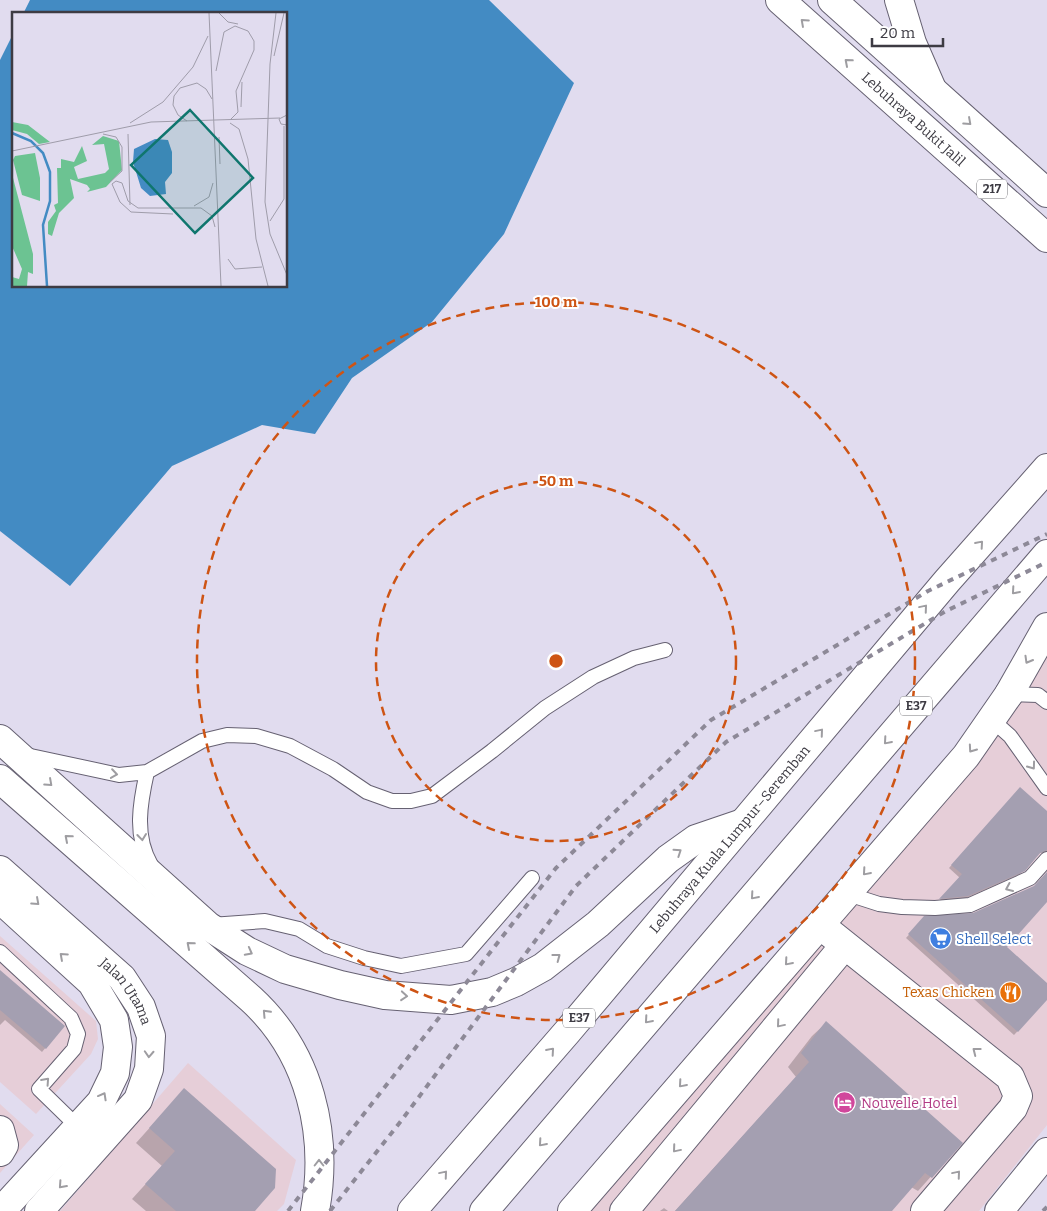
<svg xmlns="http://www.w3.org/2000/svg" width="1047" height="1211" font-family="Bitter,serif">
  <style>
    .commercial { fill: #e6ced8 }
    .water { fill: #438bc3 }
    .shadow { fill: #0003 }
    .building { fill: #a49fb1 }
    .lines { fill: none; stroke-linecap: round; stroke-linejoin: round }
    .service-casing { stroke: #666172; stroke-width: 16 }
    .minor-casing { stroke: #666172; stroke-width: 30 }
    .tertiary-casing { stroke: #666172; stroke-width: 30 }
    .secondary-casing { stroke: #666172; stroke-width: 30 }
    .trunk-casing { stroke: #666172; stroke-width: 30 }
    .motorway-casing { stroke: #666172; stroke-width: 30 }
    .service { stroke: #fff; stroke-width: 14 }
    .minor { stroke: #fff; stroke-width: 28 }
    .tertiary { stroke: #fff; stroke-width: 28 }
    .secondary { stroke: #fff; stroke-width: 28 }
    .trunk { stroke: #fff; stroke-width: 28 }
    .motorway { stroke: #fff; stroke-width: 28 }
    .rail { stroke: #8d8997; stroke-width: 4; stroke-dasharray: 6 6; stroke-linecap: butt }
    .oneway { stroke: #9e9da1 }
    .ring { fill: none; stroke: #ce5414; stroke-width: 2.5; stroke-dasharray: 9 6 }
    .labels { text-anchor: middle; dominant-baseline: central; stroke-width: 4; stroke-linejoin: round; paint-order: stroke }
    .shield { fill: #fff; stroke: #77767b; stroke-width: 1 }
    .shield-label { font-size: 12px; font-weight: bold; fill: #3d3b43 }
    .street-label { font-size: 14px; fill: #3d3b43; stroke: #fff }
    .shop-label { font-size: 14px; fill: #366cbe; stroke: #fff; text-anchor: start }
    .food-label { font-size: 14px; fill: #c56008; stroke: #fff; text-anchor: end }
    .hotel-label { font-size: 14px; fill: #b23c85; stroke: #fff; text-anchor: start }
    .inset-river { fill: none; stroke: #438bc3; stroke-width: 2.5 }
    .inset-road { fill: none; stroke: #9f9caa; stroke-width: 1 }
    .view { fill: #0f766e; fill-opacity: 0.15; stroke: #0f766e; stroke-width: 2.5 }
    .inset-edge { fill: none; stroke: #3d3b43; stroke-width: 2.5 }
    .centre { fill: #ce5414; stroke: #fff; stroke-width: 2.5 }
    .ring-label { font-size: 15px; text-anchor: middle; font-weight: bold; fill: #ce5414; stroke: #fff; stroke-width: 4; stroke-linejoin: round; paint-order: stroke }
  </style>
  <rect width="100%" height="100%" fill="#e1dcef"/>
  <path class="commercial" d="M1047 651V1125L979 1211H591L983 757Z
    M0 936 96 1021 98 1039 91 1054 36 1114 0 1082Z
    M188 1063 296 1160 284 1204 277 1211H60Z
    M0 1104 34 1135 0 1173Z"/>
  <path class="water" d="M30 0H489L574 83 504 234 432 322 352 378 315 434 262 425 172 466 70 586 0 531V60L14 32V286H286V14H23Z"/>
  <path class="shadow" d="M1020 789 1047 813V854L1040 853 1020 874 964 899 939 901 960 878 949 868Z
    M1047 873V900L1005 947 1047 985V999L1014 1035 906 938 924 918 974 914 1034 887Z
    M0 972 63 1027 42 1052 5 1020 0 1025Z
    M826 1023 961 1143 918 1191 911 1187 890 1211H675L796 1077 788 1067 812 1036Z
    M171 1104 253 1211H146L132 1199 162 1166 136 1143Z
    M664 1208 668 1211H660Z"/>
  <path class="building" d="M1020 787 1047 811V850L1040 853 1025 871 968 896 939 899 962 874 951 865Z
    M1047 872V902L1007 947 1047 983V1000L1018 1032 908 934 924 916 973 913 1034 886Z
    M0 970 65 1026 46 1049 0 1010Z
    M826 1021 963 1143 932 1178 925 1173 892 1211H675L809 1062 801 1053Z
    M184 1088 276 1169 275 1188 255 1211H176L145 1184 175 1151 149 1128Z"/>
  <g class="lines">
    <defs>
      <path id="service" d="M1009 694 1038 695 1047 702
        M992 720 1010 736 1047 788
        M26 755 119 775 147 772 202 741 227 735 256 736 290 746 333 769 367 792 392 801H411L432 796 492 751 545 708 593 677 634 658 665 650
        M147 772C140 803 134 836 151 865
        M848 894 879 904 902 907 935 908 970 905 1030 878 1047 859
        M211 925 265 921 299 929 327 946 364 958 401 966 466 954 532 878
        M0 952 71 1018 78 1034 74 1049 39 1089 78 1127"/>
      <path id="minor" d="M820 925 1010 1077 1018 1096 1013 1108 925 1211
        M0 1130 4 1145 0 1152
        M624 1211 844 946"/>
      <g id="tertiary">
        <path id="s1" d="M0 870 122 978 141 1007 151 1036 149 1069 138 1100 39 1211"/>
        <path d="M0 899 92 983 114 1020 118 1047 115 1073 101 1102 1 1211"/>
        <path d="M572 1211 966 756 1009 694"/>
      </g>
      <path id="secondary" d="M999 1211 1047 1152"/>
      <g id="trunk">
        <path id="s2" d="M780 0 1047 238"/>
        <path d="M832 0 1047 193"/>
      </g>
      <g id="motorway">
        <path d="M899 0 912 43 932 89"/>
        <path d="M1009 694 1047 627"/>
        <path d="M0 739 208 926 247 951 285 969 340 985 385 995 451 1000 492 992 516 982 543 967 598 924 668 859 696 839 743 823"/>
        <path d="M0 779 251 999C310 1053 329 1134 315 1211"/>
        <path id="s3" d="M412 1211 568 1031 947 581 1047 468"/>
        <path d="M484 1211 1047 554"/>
      </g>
    </defs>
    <use href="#service" class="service-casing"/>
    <use href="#minor" class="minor-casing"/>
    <use href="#tertiary" class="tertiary-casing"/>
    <use href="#secondary" class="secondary-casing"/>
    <use href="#trunk" class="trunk-casing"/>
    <use href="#motorway" class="motorway-casing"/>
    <use href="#service" class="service"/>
    <use href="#minor" class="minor"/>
    <use href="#tertiary" class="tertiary"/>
    <use href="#secondary" class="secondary"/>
    <use href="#trunk" class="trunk"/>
    <use href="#motorway" class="motorway"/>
    <path class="rail" d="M288 1211 556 868 711 720 928 591 1047 534
      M330 1211 401 1121 576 886 726 742 946 611 1047 562
      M1043 1211 1047 1207"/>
  </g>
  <defs><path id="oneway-chevron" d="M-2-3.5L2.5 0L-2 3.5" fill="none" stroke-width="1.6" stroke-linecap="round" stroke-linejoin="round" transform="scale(1.25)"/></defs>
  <g class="oneway">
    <use href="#oneway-chevron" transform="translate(804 22) rotate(-138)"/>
    <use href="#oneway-chevron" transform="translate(848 62) rotate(-139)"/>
    <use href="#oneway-chevron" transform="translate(968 122) rotate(42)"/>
    <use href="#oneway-chevron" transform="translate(980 544) rotate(-49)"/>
    <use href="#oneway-chevron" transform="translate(1015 591) rotate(131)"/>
    <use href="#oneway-chevron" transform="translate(924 608) rotate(-50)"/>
    <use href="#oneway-chevron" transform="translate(1028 660) rotate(120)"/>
    <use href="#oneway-chevron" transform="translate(820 732) rotate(-50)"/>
    <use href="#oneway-chevron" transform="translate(887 741) rotate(131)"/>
    <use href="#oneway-chevron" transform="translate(972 749) rotate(125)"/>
    <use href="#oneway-chevron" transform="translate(1032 766) rotate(54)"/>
    <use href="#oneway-chevron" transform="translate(114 774) rotate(8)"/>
    <use href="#oneway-chevron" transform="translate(49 783) rotate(42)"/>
    <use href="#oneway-chevron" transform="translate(142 837) rotate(83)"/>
    <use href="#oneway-chevron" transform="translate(68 838) rotate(-139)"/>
    <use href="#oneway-chevron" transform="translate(678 852) rotate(-34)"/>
    <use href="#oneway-chevron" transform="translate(866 872) rotate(131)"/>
    <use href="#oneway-chevron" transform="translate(1009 888) rotate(156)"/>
    <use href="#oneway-chevron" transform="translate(754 896) rotate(131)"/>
    <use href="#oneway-chevron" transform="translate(36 902) rotate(42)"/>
    <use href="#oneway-chevron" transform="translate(190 945) rotate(-139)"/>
    <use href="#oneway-chevron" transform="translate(249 952) rotate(28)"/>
    <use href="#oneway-chevron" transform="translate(63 956) rotate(-138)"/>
    <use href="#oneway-chevron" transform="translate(557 957) rotate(-37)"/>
    <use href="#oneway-chevron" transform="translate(788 962) rotate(131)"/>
    <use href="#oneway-chevron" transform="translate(404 996) rotate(5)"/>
    <use href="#oneway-chevron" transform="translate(266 1013) rotate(-133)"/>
    <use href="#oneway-chevron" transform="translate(648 1020) rotate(131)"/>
    <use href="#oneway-chevron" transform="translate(780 1024) rotate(130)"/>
    <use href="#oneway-chevron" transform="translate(551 1051) rotate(-49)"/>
    <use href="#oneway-chevron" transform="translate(976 1051) rotate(-142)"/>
    <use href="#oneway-chevron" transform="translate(149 1054) rotate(93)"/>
    <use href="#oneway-chevron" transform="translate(46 1081) rotate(-48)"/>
    <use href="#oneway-chevron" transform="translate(682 1084) rotate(131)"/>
    <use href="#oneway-chevron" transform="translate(103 1096) rotate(-61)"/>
    <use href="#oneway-chevron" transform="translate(542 1143) rotate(131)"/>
    <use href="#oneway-chevron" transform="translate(676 1149) rotate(130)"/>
    <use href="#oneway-chevron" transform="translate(319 1163) rotate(-90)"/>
    <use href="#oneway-chevron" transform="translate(444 1174) rotate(-50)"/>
    <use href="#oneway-chevron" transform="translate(957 1174) rotate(-50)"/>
    <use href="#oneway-chevron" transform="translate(62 1185) rotate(132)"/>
  </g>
  <g class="ring">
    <circle cx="556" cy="661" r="180"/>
    <circle cx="556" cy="661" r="359"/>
  </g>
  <defs>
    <symbol id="supermarket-disc" viewBox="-11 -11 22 22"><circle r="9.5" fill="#3f7fe0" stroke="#fff"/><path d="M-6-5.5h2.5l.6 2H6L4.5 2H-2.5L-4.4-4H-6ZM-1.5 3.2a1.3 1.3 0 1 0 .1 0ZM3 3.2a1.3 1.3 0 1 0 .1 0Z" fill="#fff"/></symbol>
    <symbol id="restaurant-disc" viewBox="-11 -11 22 22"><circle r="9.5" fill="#e8710a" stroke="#fff"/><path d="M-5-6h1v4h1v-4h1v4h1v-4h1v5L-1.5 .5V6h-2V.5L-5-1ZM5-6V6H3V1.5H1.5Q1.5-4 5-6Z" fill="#fff"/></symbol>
    <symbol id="hotel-disc" viewBox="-11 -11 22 22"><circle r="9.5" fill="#d1479c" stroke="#fff"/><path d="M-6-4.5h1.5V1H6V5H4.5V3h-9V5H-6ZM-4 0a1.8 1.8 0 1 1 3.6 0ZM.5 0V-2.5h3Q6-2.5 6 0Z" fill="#fff"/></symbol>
  </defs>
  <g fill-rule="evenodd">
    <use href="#supermarket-disc" x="928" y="926" width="25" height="25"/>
    <use href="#restaurant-disc" x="998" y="980" width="25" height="25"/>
    <use href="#hotel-disc" x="832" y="1090" width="25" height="25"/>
  </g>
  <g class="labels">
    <g class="shield">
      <rect x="977" y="179.5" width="30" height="19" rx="4"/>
      <rect x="900" y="696.5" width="32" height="19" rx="4"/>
      <rect x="563" y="1008.5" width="32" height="19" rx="4"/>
    </g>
    <g class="shield-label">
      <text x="992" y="189">217</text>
      <text x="916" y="706">E37</text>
      <text x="579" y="1018">E37</text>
    </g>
    <g class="street-label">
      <text stroke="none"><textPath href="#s2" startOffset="179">Lebuhraya Bukit Jalil</textPath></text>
      <text stroke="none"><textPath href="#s3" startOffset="489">Lebuhraya Kuala Lumpur–Seremban</textPath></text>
      <text stroke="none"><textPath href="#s1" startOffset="176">Jalan Utama</textPath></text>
    </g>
    <g class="shop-label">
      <text x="956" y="939">Shell Select</text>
    </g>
    <g class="food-label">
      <text x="994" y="992">Texas Chicken</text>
    </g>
    <g class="hotel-label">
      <text x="861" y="1103">Nouvelle Hotel</text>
    </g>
  </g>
  <g transform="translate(12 12)">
    <rect width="275" height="275" fill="#e1dcef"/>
    <path d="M0 110 16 113 38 130 27 132 15 122 0 118ZM91 124 107 129 110 158 94 175 75 180 78 177 75 173 58 167 62 186 47 201 40 224 36 222V210L44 199 42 193 46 191 45 156H49V147L62 150 70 134 75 149 62 155 66 167 93 161 97 157 92 132 80 133ZM23 141 28 166V189L10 183 1 148 3 144ZM0 162 21 242V262L16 260 15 274H0V265L7 267 10 257 0 234Z" fill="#6cc392"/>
    <path d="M143 127 156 128 160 140V161L153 170 154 182 138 184 129 176 121 150 122 137Z" fill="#438bc3"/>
    <path class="inset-river" d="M0 121 19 129 31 141 38 160V189L31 213 35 274"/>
    <path class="inset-road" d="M197 1 209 274M207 1 216 10 226 12M264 1 258 52 253 190 258 222 275 263M262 44 272 1M204 59 212 20 223 14 236 19 242 29V38L224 79 226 100 218 108M229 95 230 70M275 103 267 107 269 112 275 113M175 109 166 103 161 93 162 84 168 76 185 71 194 77 200 87M118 111 151 90 181 55 196 24M218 111 227 117 236 147 244 227 256 274M91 122 104 125 110 135V159L98 170M116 122 118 193M207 125 208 152M0 139 139 110 268 106M182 194 197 185 201 171M161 202 119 200 108 190 100 172 104 169 110 171 116 189 126 196H189L200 204 203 215M258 209 272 187V114M216 247 223 257 250 255"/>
    <path class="view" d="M178 98 241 166 183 221 119 153Z"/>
    <rect width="275" height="275" class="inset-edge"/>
  </g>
  <circle cx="556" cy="661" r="8" class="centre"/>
  <g class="ring-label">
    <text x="556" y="307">100 m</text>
    <text x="556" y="486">50 m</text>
  </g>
  <path d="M872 38v8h71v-8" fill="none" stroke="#3d3b43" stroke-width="2.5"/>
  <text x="880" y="38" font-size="15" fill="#3d3b43" stroke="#ffffff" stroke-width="4" paint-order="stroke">20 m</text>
</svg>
